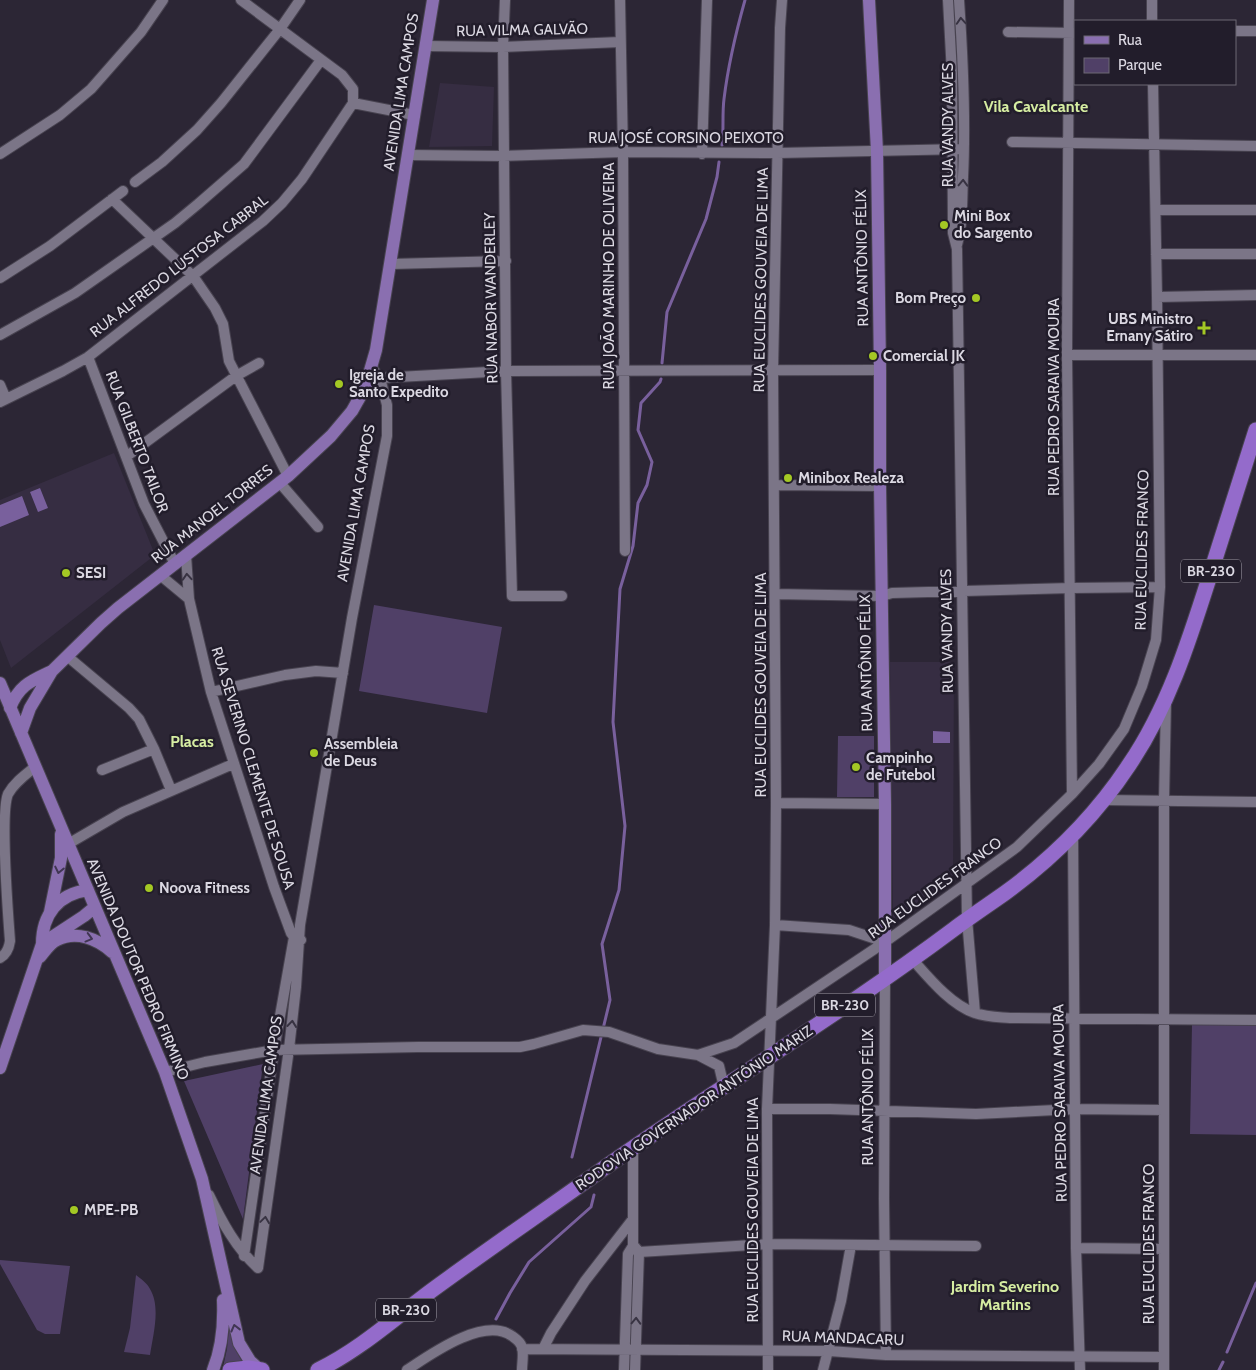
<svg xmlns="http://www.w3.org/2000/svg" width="1256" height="1370" font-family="Cabin,sans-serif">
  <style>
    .built { fill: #362d42 }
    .green { fill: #504067 }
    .water { fill: #79609d }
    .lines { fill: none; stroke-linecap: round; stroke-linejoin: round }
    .stream { stroke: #79609d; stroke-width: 3 }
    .minor-casing { stroke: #484350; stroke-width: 12 }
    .major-casing { stroke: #484350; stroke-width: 14 }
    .highway-casing { stroke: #484350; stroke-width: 17 }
    .minor { stroke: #7b7587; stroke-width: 10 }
    .major { stroke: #8a6fb0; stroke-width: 12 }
    .highway { stroke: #946bcb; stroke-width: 15 }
    .oneway { stroke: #383342 }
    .oneway2 { stroke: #413653 }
    .poi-dot { fill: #a4c824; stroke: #221d2b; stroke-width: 2 }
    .labels { text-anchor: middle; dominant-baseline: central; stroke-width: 5; stroke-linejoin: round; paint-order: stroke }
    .shield { fill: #221d2b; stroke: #a4a0ab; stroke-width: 1 }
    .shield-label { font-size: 14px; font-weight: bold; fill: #dbd8e2 }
    .street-label { font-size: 15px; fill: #dbd8e2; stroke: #221d2b }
    .poi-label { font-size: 15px; font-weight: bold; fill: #dbd8e2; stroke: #221d2b; text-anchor: start }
    .neighbourhood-label { font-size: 16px; font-weight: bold; fill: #d6eda2; stroke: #221d2b }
  </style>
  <rect width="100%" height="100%" fill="#2c2635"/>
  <path class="built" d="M440 83 494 87 492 146 429 147Z
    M114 453 155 555 11 668 0 640V500Z
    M890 662H954L953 879 893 919Z"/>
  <path class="green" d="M955 78H961L962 146H957Z
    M374 605 502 627 487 713 359 691Z
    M838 736H874V797H837Z
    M1192 1024H1256V1135L1190 1134Z
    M263 1064 243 1219 184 1081Z
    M0 1260 70 1266 60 1334H45L37 1330 0 1264Z
    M136 1275C141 1279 147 1283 150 1289 161 1307 153 1335 150 1355L124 1352 130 1328Z
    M229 1328 235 1349 243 1363 223 1367 227 1349Z"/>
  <path class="water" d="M40 488 48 508 38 512 30 492Z
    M22 496 29 515 0 527V505Z
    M933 731 950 732V743H933Z"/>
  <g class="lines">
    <path class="stream" d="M722 145C724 130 722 114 724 99 728 66 736 32 745 0
      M662 363 667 312 706 219 717 177 719 162
      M572 1157 610 1000 602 944 619 890 625 826 613 722 620 589 633 546 638 503 647 485 652 462 638 430 641 403 660 382 661 379
      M496 1319 510 1293 529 1262 591 1207 594 1195
      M1227 1352 1256 1283
      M1219 1370 1223 1362"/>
    <defs>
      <path id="minor" d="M505 0 503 47 506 371 512 596H562
        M620 0 623 152 625 551
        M948 0 952 74 953 233 957 249 967 919 975 1013
        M1069 0 1067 355 1072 794
        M1152 21V0
        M1235 31H1256
        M1008 32 1074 33
        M425 46 503 47 620 42
        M353 103 414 115
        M1012 142 1256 146
        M0 154 60 115 91 89 141 32 163 0
        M702 154 707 0
        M407 155 504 156 623 152 778 153 964 149
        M135 182 162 162 197 130 221 103 280 29 300 0
        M112 199 193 276 215 308 223 324 229 361 288 476
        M1156 210H1256
        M957 245C963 223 962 200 963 177 966 118 963 59 959 0
        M1156 254H1256
        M391 264 506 261
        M0 278 50 246 123 191
        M1157 297 1256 295
        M0 335 75 293 175 223 198 204 244 164 321 60
        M1067 355H1256
        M88 357 144 504 175 564
        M380 378 506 371 880 370
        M0 385 6 399
        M0 402 63 371 88 357 263 221 282 203 302 179 353 103V89L342 75 241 0
        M127 456 236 376 259 363
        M280 483 318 527
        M775 485 880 486
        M186 555 189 599 211 692 274 887 291 933 294 937 301 940
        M160 575 189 599
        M775 594 882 596 892 593 1071 588 1160 587
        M67 656 129 708 139 719 154 749 171 790
        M211 692 285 675 316 671 343 673
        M102 770 154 749
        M1103 800 1256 802
        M776 803 885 804
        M1073 835 1076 1248 1080 1370
        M68 844 123 812 233 764
        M775 925 849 930 885 942
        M0 958C7 954 9 948 10 941 8 914 0 813 8 794 14 783 25 775 35 767
        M913 960C929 978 951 1005 975 1013 986 1017 999 1017 1010 1018L1256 1020
        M885 978 884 1199 886 1355
        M698 1055 719 1066 724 1087
        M165 1072 205 1062 274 1050 418 1047H520L534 1044 583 1030 609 1032 658 1049 698 1055 734 1043 885 942 1017 847 1072 794 1099 764 1124 729 1142 686 1156 640 1160 587 1157 297 1153 84
        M767 1109H830L976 1114 1075 1109 1164 1110
        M209 1195C222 1222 236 1248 258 1268
        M635 1247 639 1252 635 1370
        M1076 1248 1164 1249
        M639 1252 768 1244 976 1246
        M244 1256 274 1050 294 937 296 933
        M258 1268 289 1049 296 987 300 925 352 618 387 436V405L380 378 372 368
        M522 1349 829 1351 886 1355 1163 1357
        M543 1349 551 1333 585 1281 633 1219
        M407 1370C431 1354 484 1316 512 1336 516 1339 520 1341 522 1347 524 1354 522 1363 522 1370
        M624 1370 628 1254 633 1246V1148
        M768 1370 767 1109 775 925 776 803 773 371 780 28 782 0
        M823 1370 841 1301 851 1245
        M1164 1370V801L1166 701"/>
      <path id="major" d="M869 0 877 151 880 370V486L885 804V978
        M0 683 165 1072 202 1179 239 1343 250 1361 259 1369
        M10 708C19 685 31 681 52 671
        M21 733 30 708 52 671 101 623 118 608 288 476 331 436 352 411 365 388 376 350 433 0
        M50 912 61 858V834
        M52 937 84 916 95 907
        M40 957C45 951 50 943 57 940 76 930 98 939 112 952
        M0 1068 42 944C42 915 58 894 88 890
        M213 1370C222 1348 224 1324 223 1300"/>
      <path id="highway" d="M230 1370 248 1368 262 1370
        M318 1370C358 1351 396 1317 431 1291 487 1250 544 1211 600 1171 717 1088 839 1015 954 929 970 917 988 905 1005 893 1053 858 1096 815 1129 765 1168 708 1189 641 1210 575 1225 527 1240 479 1256 430"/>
    </defs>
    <use href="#minor" class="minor-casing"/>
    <use href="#major" class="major-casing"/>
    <use href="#highway" class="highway-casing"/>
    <use href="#minor" class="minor"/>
    <use href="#major" class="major"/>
    <use href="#highway" class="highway"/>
  </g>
  <defs><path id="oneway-chevron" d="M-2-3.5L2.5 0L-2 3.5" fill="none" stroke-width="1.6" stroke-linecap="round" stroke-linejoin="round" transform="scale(1.25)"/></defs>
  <g class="oneway">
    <use href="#oneway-chevron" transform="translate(961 21) rotate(-94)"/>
    <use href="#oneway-chevron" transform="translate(963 183) rotate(-88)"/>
    <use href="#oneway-chevron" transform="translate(187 577) rotate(-94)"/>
    <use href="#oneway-chevron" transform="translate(292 1024) rotate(-84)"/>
    <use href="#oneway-chevron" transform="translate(265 1220) rotate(-82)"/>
    <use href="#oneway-chevron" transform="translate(636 1321) rotate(-88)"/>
  </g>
  <g class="oneway2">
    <use href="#oneway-chevron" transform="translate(59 870) rotate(102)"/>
    <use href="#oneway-chevron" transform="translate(89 938) rotate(15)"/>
    <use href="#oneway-chevron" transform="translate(235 1328) rotate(-104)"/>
  </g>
  <g class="poi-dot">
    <circle cx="944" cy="225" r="5"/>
    <circle cx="976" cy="298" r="5"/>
    <path d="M1201.5 320.5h5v5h5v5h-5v5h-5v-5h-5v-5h5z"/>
    <circle cx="873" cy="356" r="5"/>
    <circle cx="339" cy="384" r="5"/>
    <circle cx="788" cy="478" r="5"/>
    <circle cx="66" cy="573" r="5"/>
    <circle cx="314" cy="753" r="5"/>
    <circle cx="856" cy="767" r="5"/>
    <circle cx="149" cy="888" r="5"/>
    <circle cx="74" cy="1210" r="5"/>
  </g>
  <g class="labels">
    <g class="shield">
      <rect x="1181" y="559.5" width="60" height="23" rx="4"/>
      <rect x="815" y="993.5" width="60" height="23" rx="4"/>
      <rect x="376" y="1298.5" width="60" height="23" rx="4"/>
    </g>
    <g class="shield-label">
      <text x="1211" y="571">BR-230</text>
      <text x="845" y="1005">BR-230</text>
      <text x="406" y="1310">BR-230</text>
    </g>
    <g class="street-label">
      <text transform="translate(522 30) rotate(-1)">RUA VILMA GALVÃO</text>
      <text transform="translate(401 92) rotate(-81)">AVENIDA LIMA CAMPOS</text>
      <text transform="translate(948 125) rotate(-90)">RUA VANDY ALVES</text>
      <text x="686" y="138">RUA JOSÉ CORSINO PEIXOTO</text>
      <text transform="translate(862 258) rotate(-91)">RUA ANTÔNIO FÉLIX</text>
      <text transform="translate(179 266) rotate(-38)">RUA ALFREDO LUSTOSA CABRAL</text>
      <text transform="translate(609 276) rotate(-90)">RUA JOÃO MARINHO DE OLIVEIRA</text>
      <text transform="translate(761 280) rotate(-89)">RUA EUCLIDES GOUVEIA DE LIMA</text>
      <text transform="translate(491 298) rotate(-91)">RUA NABOR WANDERLEY</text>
      <text transform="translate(1054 397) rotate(-90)">RUA PEDRO SARAIVA MOURA</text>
      <text transform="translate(137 442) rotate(69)">RUA GILBERTO TAILOR</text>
      <text transform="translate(356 503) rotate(-80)">AVENIDA LIMA CAMPOS</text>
      <text transform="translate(212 514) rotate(-38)">RUA MANOEL TORRES</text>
      <text transform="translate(1142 550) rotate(-89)">RUA EUCLIDES FRANCO</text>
      <text transform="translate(947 631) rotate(-91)">RUA VANDY ALVES</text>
      <text transform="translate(866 663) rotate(-91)">RUA ANTÔNIO FÉLIX</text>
      <text transform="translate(761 685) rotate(-90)">RUA EUCLIDES GOUVEIA DE LIMA</text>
      <text transform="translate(253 768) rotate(73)">RUA SEVERINO CLEMENTE DE SOUSA</text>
      <text transform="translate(935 888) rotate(-36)">RUA EUCLIDES FRANCO</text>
      <text transform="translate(138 969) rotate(67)">AVENIDA DOUTOR PEDRO FIRMINO</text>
      <text transform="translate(266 1095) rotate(-82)">AVENIDA LIMA CAMPOS</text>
      <text transform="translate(868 1097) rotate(-90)">RUA ANTÔNIO FÉLIX</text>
      <text transform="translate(1060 1103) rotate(-91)">RUA PEDRO SARAIVA MOURA</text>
      <text transform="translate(694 1108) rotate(-34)">RODOVIA GOVERNADOR ANTÔNIO MARIZ</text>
      <text transform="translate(753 1210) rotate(-90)">RUA EUCLIDES GOUVEIA DE LIMA</text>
      <text transform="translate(1149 1244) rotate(-90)">RUA EUCLIDES FRANCO</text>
      <text transform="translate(843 1338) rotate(2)">RUA MANDACARU</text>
    </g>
    <g class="poi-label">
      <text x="954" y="216">Mini Box<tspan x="954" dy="17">do Sargento</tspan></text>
      <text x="966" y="298" text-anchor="end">Bom Preço</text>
      <text x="1193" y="319" text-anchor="end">UBS Ministro<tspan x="1193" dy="17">Ernany Sátiro</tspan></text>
      <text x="883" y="356">Comercial JK</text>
      <text x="349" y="375">Igreja de<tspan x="349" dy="17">Santo Expedito</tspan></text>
      <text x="798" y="478">Minibox Realeza</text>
      <text x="76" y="573">SESI</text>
      <text x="324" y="744">Assembleia<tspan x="324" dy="17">de Deus</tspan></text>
      <text x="866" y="758">Campinho<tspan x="866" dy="17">de Futebol</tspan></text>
      <text x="159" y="888">Noova Fitness</text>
      <text x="84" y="1210">MPE-PB</text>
    </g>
    <g class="neighbourhood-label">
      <text x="1036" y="106">Vila Cavalcante</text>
      <text x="192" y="741">Placas</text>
      <text x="1005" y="1286">Jardim Severino<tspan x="1005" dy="18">Martins</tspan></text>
    </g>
  </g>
  <rect x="1074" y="20" width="162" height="65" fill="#221d2b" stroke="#6c6874"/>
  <rect x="1084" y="36" width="25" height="8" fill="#8a6fb0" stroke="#6c6874"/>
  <text x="1118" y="45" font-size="15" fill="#dbd8e2">Rua</text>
  <rect x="1084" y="58" width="25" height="15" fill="#504067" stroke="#6c6874"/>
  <text x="1118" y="70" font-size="15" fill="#dbd8e2">Parque</text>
</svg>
